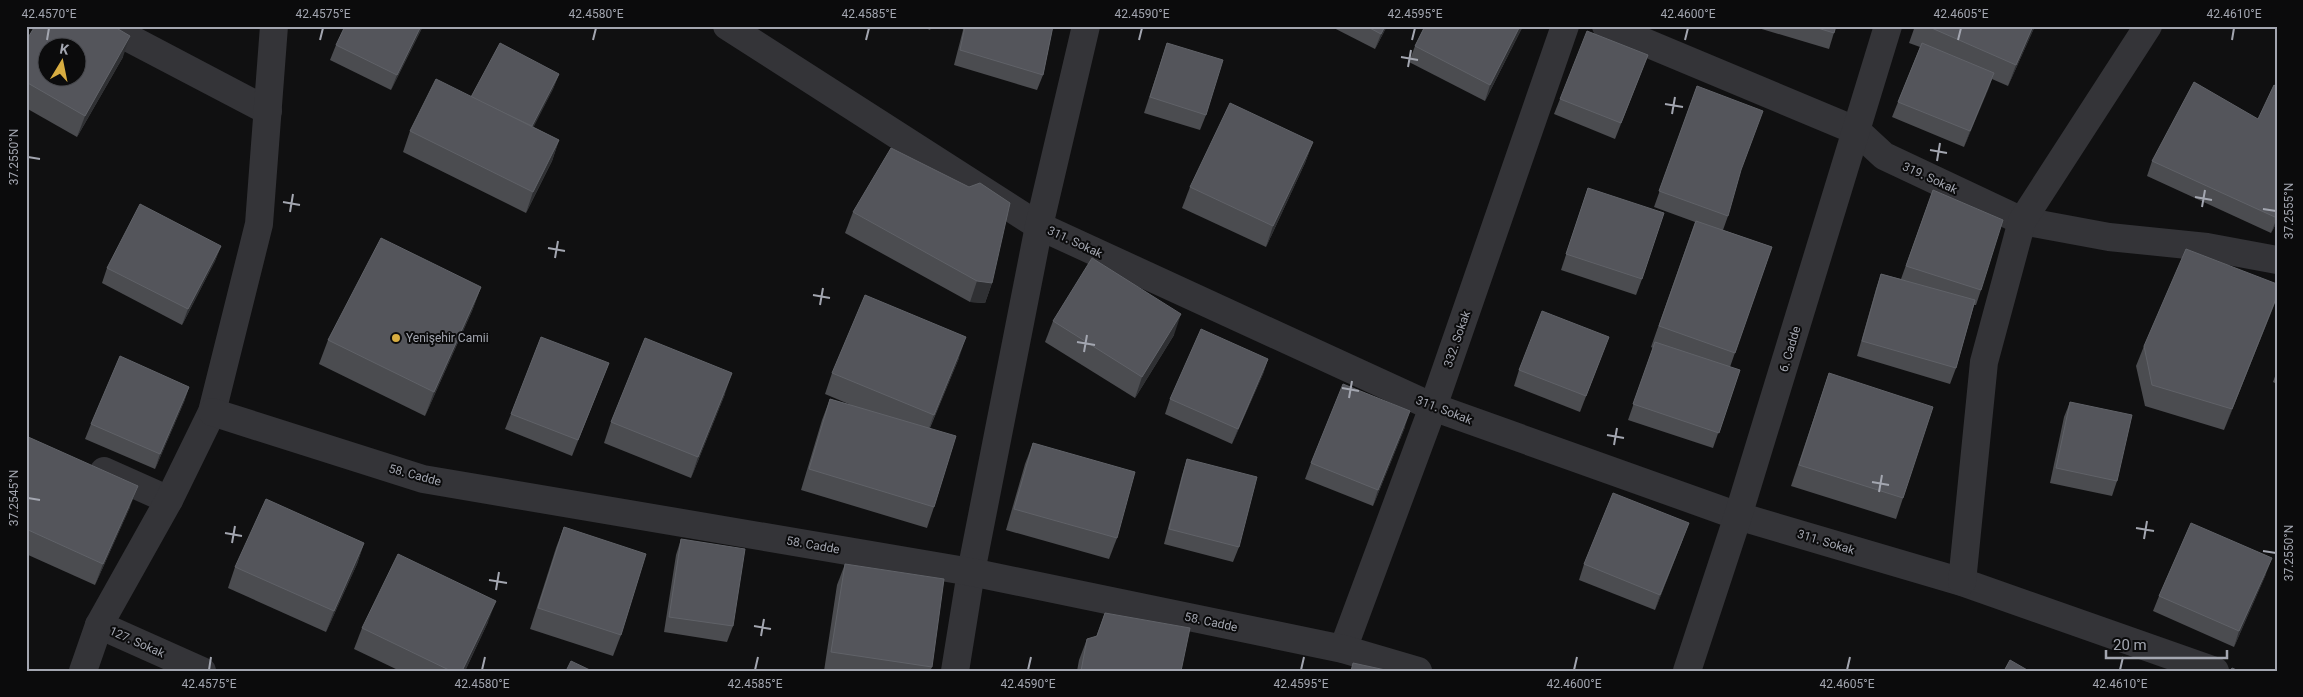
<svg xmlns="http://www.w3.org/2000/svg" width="2303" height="697" font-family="Roboto,sans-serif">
<rect width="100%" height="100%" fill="#101011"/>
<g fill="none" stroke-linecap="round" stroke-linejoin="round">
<!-- minor -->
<g stroke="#343438" stroke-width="28">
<path d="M 106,26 L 268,111"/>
<path d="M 727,26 L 1039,226 L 1433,407 L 1738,516 L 1962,582 L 2215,671"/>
<path d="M 1606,26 L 1857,131 L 1884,156 L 2022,221 L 2109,237 L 2207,247 L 2277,260"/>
<path d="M 104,471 L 169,500"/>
<path d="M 1962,582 L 1984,362 L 2022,221 L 2148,26"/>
<path d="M 99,625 L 202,671"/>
<path d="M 1343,649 L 1433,407 L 1565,26"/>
<path d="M 83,671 L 99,625 L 169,500 L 212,412 L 259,224 L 274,26"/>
<path d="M 955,671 L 971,572 L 1039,226 L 1086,26"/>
</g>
<!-- tertiary -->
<g stroke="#343438" stroke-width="28">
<path d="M 212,412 L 423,479 L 971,572 L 1343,649 L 1418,671"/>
<path d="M 1687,671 L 1738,516 L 1888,26"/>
</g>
</g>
<!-- wall -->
<g fill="#4b4c50">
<path d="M 423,26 L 391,90 L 330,60 L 336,45 Z"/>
<path d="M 921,26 L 932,26 L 930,30 Z"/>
<path d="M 962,26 L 1053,26 L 1043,75 L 1037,90 L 954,65 L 963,30 Z"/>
<path d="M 1330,26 L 1387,26 L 1375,49 Z"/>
<path d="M 1425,26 L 1523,26 L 1485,101 L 1409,62 L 1415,46 Z"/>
<path d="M 1756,26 L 1836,26 L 1829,49 L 1755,27 Z"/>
<path d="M 1915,26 L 2035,26 L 2008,86 L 1992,79 L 1964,147 L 1892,117 L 1920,47 L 1909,43 Z"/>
<path d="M 26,41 L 123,57 L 77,137 L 26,108 Z"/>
<path d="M 1167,43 L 1206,115 L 1200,130 L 1144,113 Z"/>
<path d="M 1648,55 L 1615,139 L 1554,114 L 1560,99 Z"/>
<path d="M 559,74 L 553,89 L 533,127 L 559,140 L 552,161 L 526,213 L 403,152 L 410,131 L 471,97 Z"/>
<path d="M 1697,86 L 1728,216 L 1723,230 L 1772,247 L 1730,367 L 1740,370 L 1713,448 L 1628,420 L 1653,348 L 1651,347 L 1695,222 L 1654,207 Z"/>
<path d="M 2277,87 L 2277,222 L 2271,233 L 2147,176 L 2152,161 L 2258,119 Z"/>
<path d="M 1313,142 L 1305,163 L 1266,247 L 1182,208 L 1190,187 Z"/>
<path d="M 1588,188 L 1642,279 L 1636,295 L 1561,270 Z"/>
<path d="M 1933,190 L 1981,290 L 1976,305 L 1974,305 L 1956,368 L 1950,384 L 1857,356 L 1876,289 L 1881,274 L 1901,279 Z"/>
<path d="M 853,212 L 992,283 L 985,303 L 970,302 L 845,233 Z"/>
<path d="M 221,246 L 215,261 L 182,325 L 102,283 L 107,268 Z"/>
<path d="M 2277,284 L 2277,298 L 2224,430 L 2145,406 L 2136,366 L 2144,346 Z"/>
<path d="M 481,287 L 472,311 L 425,416 L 319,364 L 328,340 Z"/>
<path d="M 1053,321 L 1174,335 L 1135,398 L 1045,342 Z"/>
<path d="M 1603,352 L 1580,412 L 1514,386 L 1519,370 Z"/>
<path d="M 959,358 L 930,428 L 934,507 L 927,528 L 801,490 L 822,420 L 830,399 L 851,405 L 825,394 L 832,373 Z"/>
<path d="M 1268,359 L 1263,374 L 1232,444 L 1165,414 L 1170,399 Z"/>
<path d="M 609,363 L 572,456 L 505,429 L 511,414 Z"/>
<path d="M 2277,371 L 2277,384 L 2273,382 Z"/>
<path d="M 1829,373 L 1903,498 L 1896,519 L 1791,486 Z"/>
<path d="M 189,387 L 184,402 L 155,469 L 85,439 L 91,424 Z"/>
<path d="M 725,394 L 691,478 L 604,443 L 611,422 Z"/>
<path d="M 2070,402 L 2117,481 L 2112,496 L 2050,483 L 2064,417 Z"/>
<path d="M 1405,427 L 1373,506 L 1305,479 L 1311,463 Z"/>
<path d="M 26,436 L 130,507 L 95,585 L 26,554 Z"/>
<path d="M 1033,443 L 1117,538 L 1109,559 L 1006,530 L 1025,464 Z"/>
<path d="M 1187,459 L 1239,547 L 1233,562 L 1164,544 L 1182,475 Z"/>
<path d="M 564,527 L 621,635 L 613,656 L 530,629 L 556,548 Z"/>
<path d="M 681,539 L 733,626 L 727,642 L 664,632 L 676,555 Z"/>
<path d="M 1683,539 L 1655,610 L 1579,580 L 1584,564 Z"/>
<path d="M 364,543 L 357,564 L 326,632 L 228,588 L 235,567 Z"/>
<path d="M 845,564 L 932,667 L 930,671 L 824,671 L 837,585 Z"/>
<path d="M 2266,574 L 2234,647 L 2153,611 L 2159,596 Z"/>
<path d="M 1105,613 L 1181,671 L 1077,671 L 1079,660 L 1087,639 L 1096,637 Z"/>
<path d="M 488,622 L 465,671 L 400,671 L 354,649 L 362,628 Z"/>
</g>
<!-- shaded-wall -->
<g fill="#2f3033">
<path d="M 421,26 L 423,26 L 391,90 L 397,75 Z"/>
<path d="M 1385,26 L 1387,26 L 1375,49 L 1381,34 Z"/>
<path d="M 1520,26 L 1523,26 L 1485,101 L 1490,85 Z"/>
<path d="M 2033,26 L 2035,26 L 2008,86 L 2016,65 Z"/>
<path d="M 130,36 L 123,57 L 77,137 L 85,116 Z"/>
<path d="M 1994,73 L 1989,88 L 1964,147 L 1970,131 Z"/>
<path d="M 559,74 L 553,89 L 525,144 L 530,128 Z"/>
<path d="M 559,140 L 552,161 L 526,213 L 533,192 Z"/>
<path d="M 1313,142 L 1305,163 L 1266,247 L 1273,226 Z"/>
<path d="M 2277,218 L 2277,222 L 2271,233 Z"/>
<path d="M 221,246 L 215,261 L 182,325 L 188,309 Z"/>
<path d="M 977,281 L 992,283 L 985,303 L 970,302 Z"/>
<path d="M 481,287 L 472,311 L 425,416 L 434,392 Z"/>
<path d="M 2277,296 L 2273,307 L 2224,430 L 2232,409 Z"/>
<path d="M 1181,314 L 1174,335 L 1135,398 L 1142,377 Z"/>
<path d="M 966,337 L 959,358 L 926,436 L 934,415 Z"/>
<path d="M 1268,359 L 1263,374 L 1232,444 L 1238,429 Z"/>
<path d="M 732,373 L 725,394 L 691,478 L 698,457 Z"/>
<path d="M 189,387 L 184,402 L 155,469 L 160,454 Z"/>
<path d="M 1410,411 L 1405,427 L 1373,506 L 1378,490 Z"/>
<path d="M 138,486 L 130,507 L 95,585 L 103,564 Z"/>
<path d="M 1689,523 L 1683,539 L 1655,610 L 1660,595 Z"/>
<path d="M 364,543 L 357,564 L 326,632 L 334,611 Z"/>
<path d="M 2272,558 L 2266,574 L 2234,647 L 2239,631 Z"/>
<path d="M 496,601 L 488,622 L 465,671 L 462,671 Z"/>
</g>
<!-- building -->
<g fill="#54555b" stroke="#606268" fill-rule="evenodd">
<path d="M 35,26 L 113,26 L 130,36 L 85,116 L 26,82 L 26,41 ZM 48,48 L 78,48 L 78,78 L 48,78 Z"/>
<path d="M 345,26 L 421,26 L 397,75 L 336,45 Z"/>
<path d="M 965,26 L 1053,26 L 1043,75 L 960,50 Z"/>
<path d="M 1366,26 L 1385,26 L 1381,34 Z"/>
<path d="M 1425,26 L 1520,26 L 1490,85 L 1415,46 Z"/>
<path d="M 1811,26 L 1836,26 L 1834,33 Z"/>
<path d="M 1927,26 L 2033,26 L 2016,65 Z"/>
<path d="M 1587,31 L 1648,55 L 1621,123 L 1560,99 Z"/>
<path d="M 500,43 L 559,74 L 532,126 L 471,97 Z"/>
<path d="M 1167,43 L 1223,60 L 1206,115 L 1150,97 Z"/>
<path d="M 1922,43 L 1994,73 L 1970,131 L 1898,102 Z"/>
<path d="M 436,79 L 559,140 L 533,192 L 410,131 Z"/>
<path d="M 2194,82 L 2258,119 L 2274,85 L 2277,87 L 2277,218 L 2152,161 Z"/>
<path d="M 1697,86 L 1763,111 L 1741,170 L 1728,216 L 1659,191 Z"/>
<path d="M 1230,103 L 1313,142 L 1273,226 L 1190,187 Z"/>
<path d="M 891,148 L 969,187 L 980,183 L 1010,203 L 992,283 L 977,281 L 853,212 Z"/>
<path d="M 1588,188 L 1664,213 L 1642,279 L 1566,254 Z"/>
<path d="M 1933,190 L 2003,220 L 1981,290 L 1906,266 Z"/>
<path d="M 140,204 L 221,246 L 188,309 L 107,268 Z"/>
<path d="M 1696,221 L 1772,247 L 1735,353 L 1659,326 Z"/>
<path d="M 381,238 L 481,287 L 434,392 L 328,340 Z"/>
<path d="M 2186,249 L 2277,284 L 2277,296 L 2232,409 L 2152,385 L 2144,346 Z"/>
<path d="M 1092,258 L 1181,314 L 1142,377 L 1053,321 Z"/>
<path d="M 1881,274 L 1975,300 L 1956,368 L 1862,341 Z"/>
<path d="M 865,295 L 966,337 L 934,415 L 832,373 Z"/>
<path d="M 1542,311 L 1609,337 L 1586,396 L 1519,370 Z"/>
<path d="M 1201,329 L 1268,359 L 1238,429 L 1170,399 Z"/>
<path d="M 541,337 L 609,363 L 578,440 L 511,414 Z"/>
<path d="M 645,338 L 732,373 L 698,457 L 611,422 Z"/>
<path d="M 1655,342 L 1740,370 L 1719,433 L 1633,404 Z"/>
<path d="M 120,356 L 189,387 L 160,454 L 91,424 Z"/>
<path d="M 1829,373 L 1933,407 L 1903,498 L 1799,465 Z"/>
<path d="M 1343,384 L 1410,411 L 1378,490 L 1311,463 Z"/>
<path d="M 830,399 L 956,436 L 934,507 L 809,469 Z"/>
<path d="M 2070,402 L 2132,415 L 2117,481 L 2056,468 Z"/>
<path d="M 26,436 L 138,486 L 103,564 L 26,529 Z"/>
<path d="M 1033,443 L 1135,472 L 1117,538 L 1014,509 Z"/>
<path d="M 1187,459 L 1257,477 L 1239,547 L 1169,529 Z"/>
<path d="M 1613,493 L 1689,523 L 1660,595 L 1584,564 Z"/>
<path d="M 266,499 L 364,543 L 334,611 L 235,567 Z"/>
<path d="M 2191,523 L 2272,558 L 2239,631 L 2159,596 Z"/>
<path d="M 564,527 L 646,554 L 621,635 L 538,608 Z"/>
<path d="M 681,539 L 745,549 L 733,626 L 669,617 Z"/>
<path d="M 398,554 L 496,601 L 462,671 L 451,671 L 362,628 Z"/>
<path d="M 845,564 L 944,579 L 932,667 L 831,652 Z"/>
<path d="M 1105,613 L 1190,628 L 1181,671 L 1081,671 L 1087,639 L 1097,636 Z"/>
<path d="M 2010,660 L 2029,671 L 2004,671 Z"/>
<path d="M 571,661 L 592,671 L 566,671 Z"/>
<path d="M 1353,663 L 1390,671 L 1351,671 Z"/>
<path d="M 2232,668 L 2239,671 L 2230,671 Z"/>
</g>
<!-- ticks -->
<path fill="none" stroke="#a3a6b0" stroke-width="2" d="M 47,40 L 49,28M 320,40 L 323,28M 593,40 L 596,28M 866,40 L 869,28M 1139,40 L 1142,28M 1412,40 L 1415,28M 1685,40 L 1688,28M 1958,40 L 1961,28M 2232,40 L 2234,28M 1401,57 L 1418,60M 1408,67 L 1411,50M 1665,104 L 1683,107M 1672,114 L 1675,97M 1930,150 L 1947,153M 28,157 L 40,159M 1937,161 L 1940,143M 2195,197 L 2212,200M 283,202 L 300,205M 2202,207 L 2205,190M 2263,209 L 2276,211M 290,212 L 293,194M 548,248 L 565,251M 555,258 L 558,241M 813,295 L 830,298M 820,305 L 823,288M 1077,342 L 1095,345M 1084,352 L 1087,335M 1342,388 L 1359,391M 1349,398 L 1352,381M 1607,435 L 1624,438M 1614,445 L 1617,428M 1872,482 L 1889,485M 1879,492 L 1882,475M 28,498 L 40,500M 2136,528 L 2154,531M 225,533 L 242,536M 2144,539 L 2147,521M 232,543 L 235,526M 2263,551 L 2276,553M 489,580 L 507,583M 496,590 L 499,572M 754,626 L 771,629M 761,636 L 764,619M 209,670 L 211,657M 482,670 L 485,657M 755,670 L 758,657M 1028,670 L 1031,657M 1301,670 L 1304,657M 1574,670 L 1577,657M 1847,670 L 1850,657M 2120,670 L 2123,657"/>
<!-- markers -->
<circle fill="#d8ad41" stroke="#0b0b0c" stroke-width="2" cx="396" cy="338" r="5"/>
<g text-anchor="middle" stroke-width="4" stroke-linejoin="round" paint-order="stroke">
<!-- street labels -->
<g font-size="12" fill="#a3a6b0" stroke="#0b0b0c">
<text transform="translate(1930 178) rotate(25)" y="4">319. Sokak</text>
<text transform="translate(1075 242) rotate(25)" y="4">311. Sokak</text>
<text transform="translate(1457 339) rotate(-71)" y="4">332. Sokak</text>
<text transform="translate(1790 349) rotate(-73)" y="4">6. Cadde</text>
<text transform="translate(1444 410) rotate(21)" y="4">311. Sokak</text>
<text transform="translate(415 475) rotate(15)" y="4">58. Cadde</text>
<text transform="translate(1826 542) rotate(17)" y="4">311. Sokak</text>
<text transform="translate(813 545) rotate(10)" y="4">58. Cadde</text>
<text transform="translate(1211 622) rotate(12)" y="4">58. Cadde</text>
<text transform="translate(137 642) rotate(24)" y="4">127. Sokak</text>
</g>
<!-- poi labels -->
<g font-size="12" fill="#a3a6b0" stroke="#0b0b0c" text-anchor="start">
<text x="406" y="342">Yenişehir Camii</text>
</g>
</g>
<!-- border -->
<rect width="2303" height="697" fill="none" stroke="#0b0b0c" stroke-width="55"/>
<!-- north arrow -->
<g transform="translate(62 62) rotate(10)"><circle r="24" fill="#0b0b0c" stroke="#48494e"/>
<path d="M0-4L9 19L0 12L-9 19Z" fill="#d8ad41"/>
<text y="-8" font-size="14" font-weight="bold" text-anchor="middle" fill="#a3a6b0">K</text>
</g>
<!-- scale -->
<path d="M2106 650v8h121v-8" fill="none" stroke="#a3a6b0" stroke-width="2.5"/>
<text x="2113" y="650" font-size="15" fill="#a3a6b0" stroke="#0b0b0c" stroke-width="4" paint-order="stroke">20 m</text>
<rect x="28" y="28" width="2248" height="642" fill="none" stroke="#a3a6b0" stroke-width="2"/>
<g font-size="12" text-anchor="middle" fill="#a3a6b0">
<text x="49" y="18">42.4570°E</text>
<text x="323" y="18">42.4575°E</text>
<text x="596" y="18">42.4580°E</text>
<text x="869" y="18">42.4585°E</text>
<text x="1142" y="18">42.4590°E</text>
<text x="1415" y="18">42.4595°E</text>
<text x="1688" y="18">42.4600°E</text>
<text x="1961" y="18">42.4605°E</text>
<text x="2234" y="18">42.4610°E</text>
<text transform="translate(14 157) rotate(-90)" y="4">37.2550°N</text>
<text transform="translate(2289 211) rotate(-90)" y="4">37.2555°N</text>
<text transform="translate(14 498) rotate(-90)" y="4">37.2545°N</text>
<text transform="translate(2289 553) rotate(-90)" y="4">37.2550°N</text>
<text x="209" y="688">42.4575°E</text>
<text x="482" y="688">42.4580°E</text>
<text x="755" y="688">42.4585°E</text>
<text x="1028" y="688">42.4590°E</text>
<text x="1301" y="688">42.4595°E</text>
<text x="1574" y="688">42.4600°E</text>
<text x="1847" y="688">42.4605°E</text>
<text x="2120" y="688">42.4610°E</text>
</g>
</svg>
